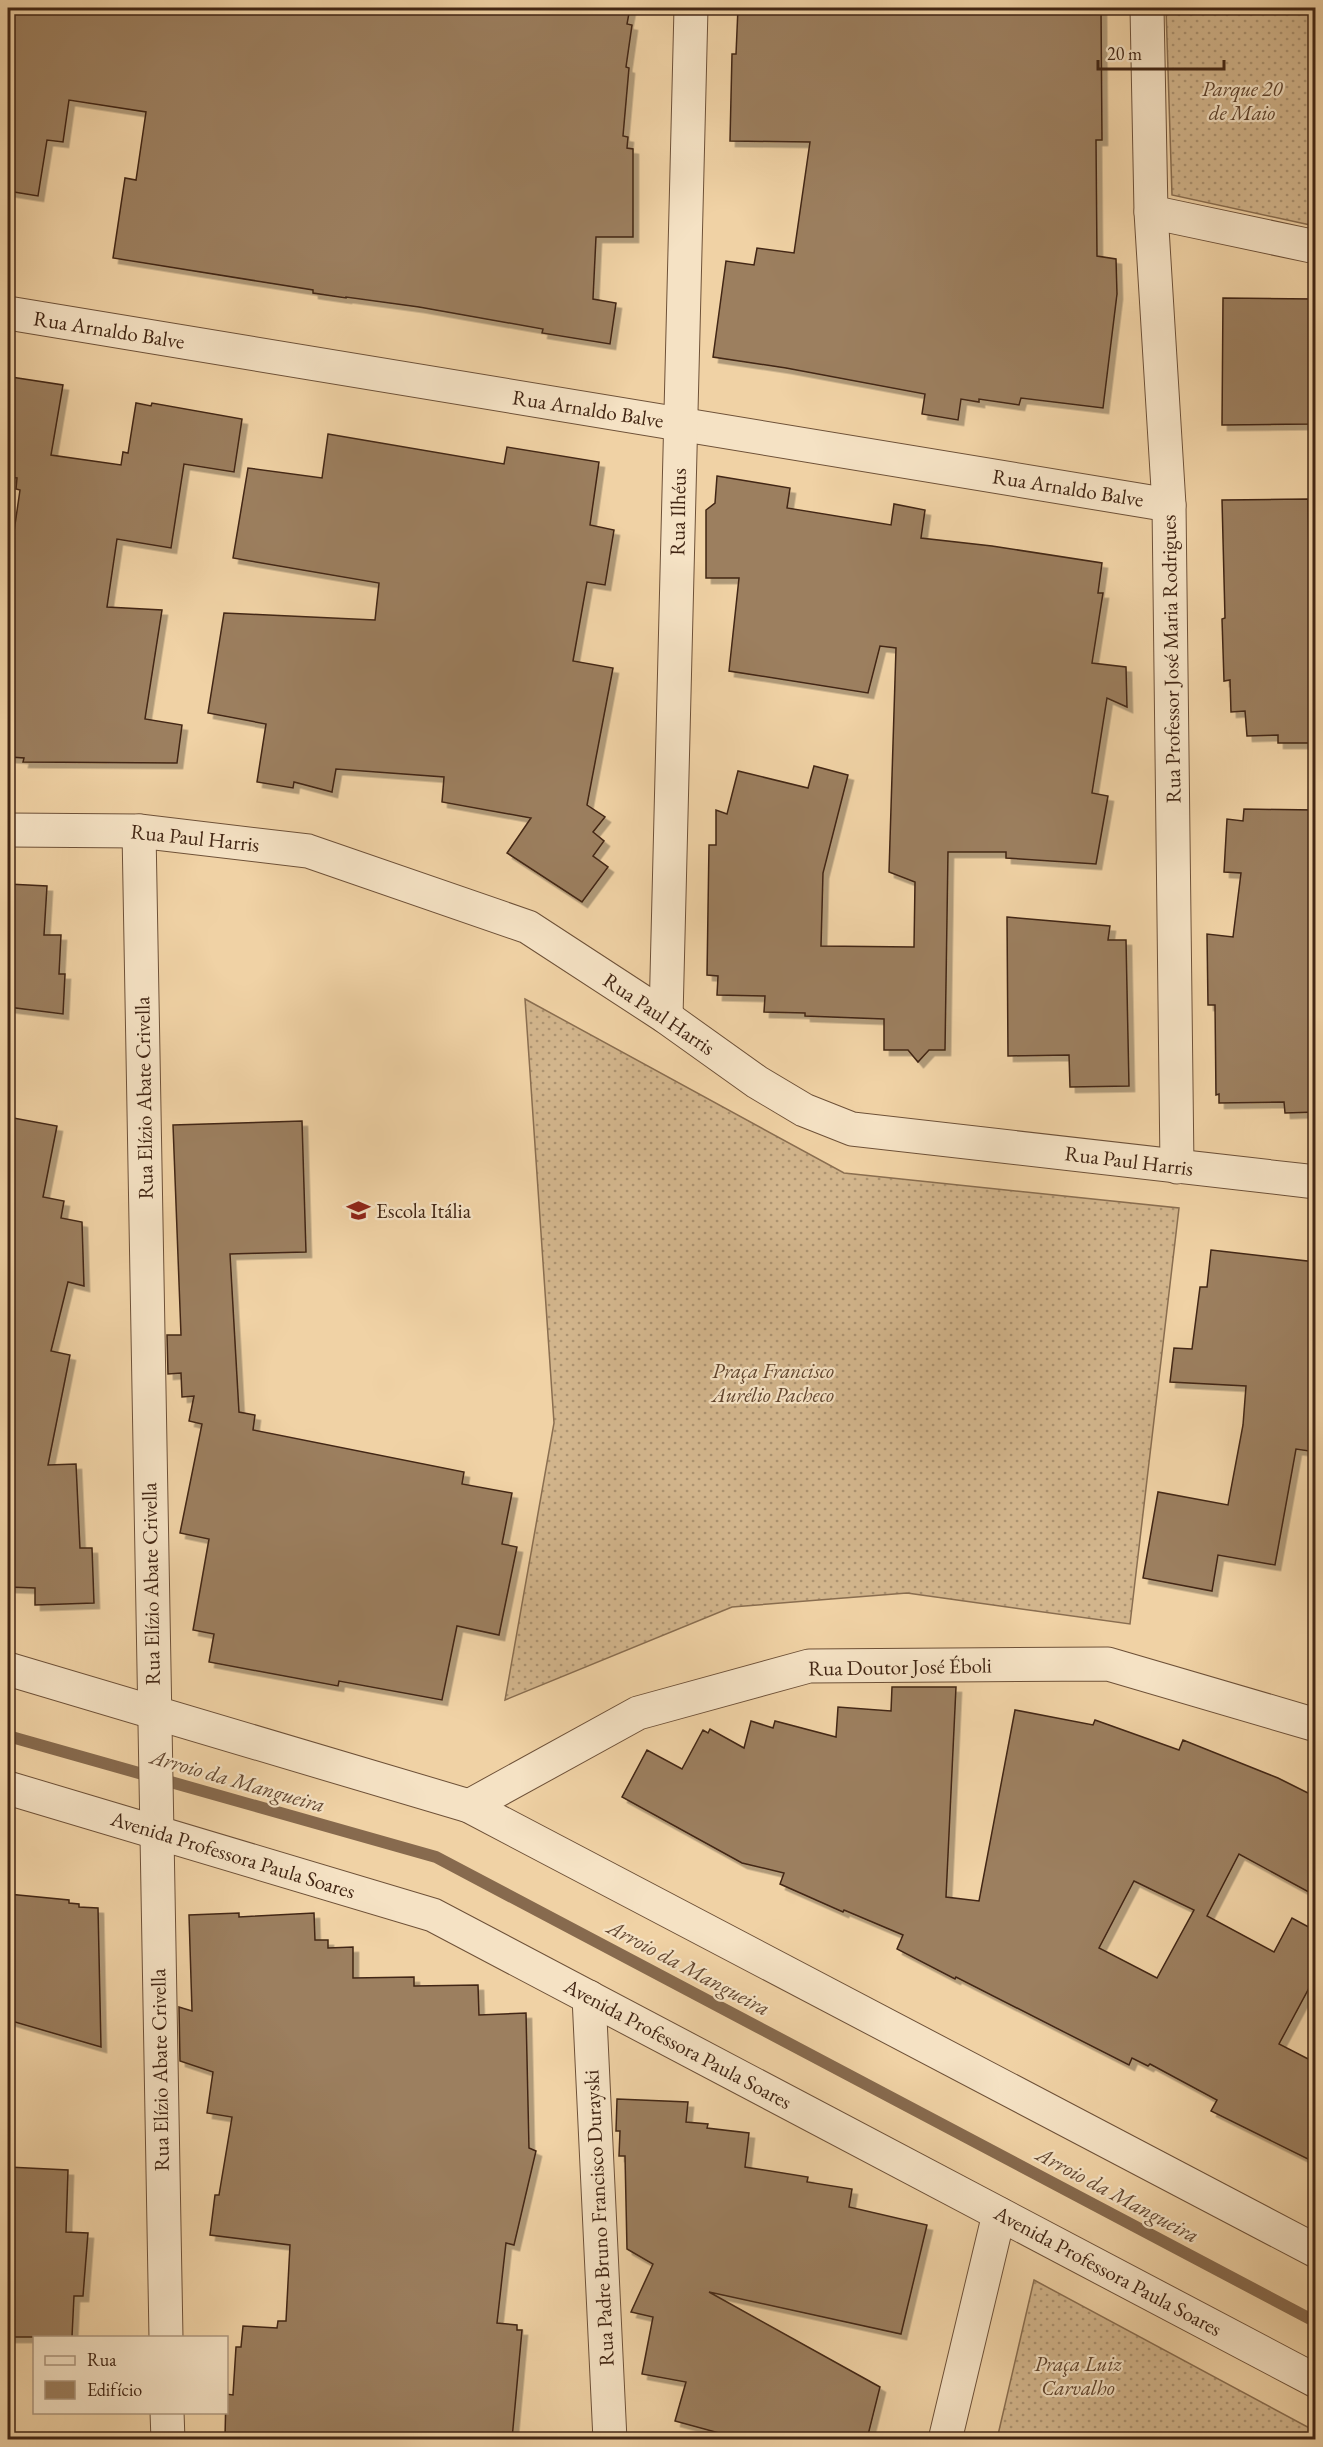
<svg xmlns="http://www.w3.org/2000/svg" width="1323" height="2447" font-family="'EB Garamond',serif">
<defs>
<pattern id="grass-dots" width="8" height="8" patternUnits="userSpaceOnUse" patternTransform="scale(1.5)"><rect width="8" height="8" fill="#d2b58c"/><path d="M2 2h.1M6 6h.1" fill="none" stroke="#ac9371" stroke-width="1.8" stroke-linecap="round"/></pattern>
<filter id="shadow"><feDropShadow dx="5.5" dy="5.5" stdDeviation="0" flood-color="#0004"/></filter>
</defs>
<rect width="100%" height="100%" fill="#f0d2a5"/>
<filter id="stains"><feTurbulence type="fractalNoise" baseFrequency=".00333" numOctaves="4"/><feColorMatrix values="0 0 0 0 .2 0 0 0 0 .09 0 0 0 0 .02 0 0 0 .5 -.17"/></filter>
<radialGradient id="worn" r=".72"><stop offset=".6" stop-color="#630" stop-opacity="0"/><stop offset="1" stop-color="#630" stop-opacity=".3"/></radialGradient>
<!-- grass -->
<g fill="url(#grass-dots)" stroke="#8a6e50" stroke-width="1.5">
<path d="M 1166,8 L 1315,8 L 1315,226 L 1172,195 Z"/>
<path d="M 525,999 L 844,1173 L 1179,1208 L 1130,1624 L 907,1593 L 732,1607 L 505,1700 L 554,1423 Z"/>
<path d="M 1034,2280 L 1315,2431 L 1315,2439 L 997,2439 Z"/>
</g>
<g fill="none" stroke-linecap="round" stroke-linejoin="round">
<!-- stream -->
<path stroke="#876a4e" stroke-width="12" d="M 8,1736 L 436,1857 L 1316,2322"/>
</g>
<!-- building -->
<g fill="#9c7f5f" stroke="#422614" stroke-width="1.5" fill-rule="evenodd" filter="url(#shadow)">
<path d="M 12,8 L 630,8 L 627,24 L 632,25 L 626,67 L 629,68 L 623,136 L 628,137 L 627,148 L 633,149 L 633,237 L 596,237 L 593,299 L 616,303 L 610,344 L 542,333 L 543,329 L 419,307 L 346,297 L 346,298 L 313,293 L 313,290 L 113,258 L 125,178 L 136,180 L 146,112 L 69,100 L 63,142 L 47,140 L 38,196 L 8,191 L 8,79 Z"/>
<path d="M 738,8 L 1101,8 L 1102,140 L 1096,140 L 1097,256 L 1116,259 L 1117,294 L 1103,408 L 1021,398 L 1019,405 L 979,399 L 979,402 L 961,399 L 958,420 L 922,414 L 925,394 L 786,368 L 713,357 L 726,261 L 754,265 L 757,248 L 794,253 L 810,142 L 730,141 L 732,54 L 736,54 Z"/>
<path d="M 1223,298 L 1316,299 L 1316,395 L 1309,395 L 1310,424 L 1222,425 Z"/>
<path d="M 11,377 L 63,385 L 51,455 L 121,465 L 123,452 L 128,453 L 136,403 L 151,406 L 152,403 L 242,419 L 234,472 L 184,464 L 171,548 L 117,539 L 107,607 L 162,610 L 145,719 L 182,725 L 177,763 L 23,762 L 24,758 L 10,757 L 10,733 L 8,733 L 8,573 L 20,490 L 16,489 L 17,478 L 8,477 L 8,398 Z"/>
<path d="M 328,434 L 504,464 L 507,447 L 599,462 L 590,525 L 614,530 L 605,585 L 587,582 L 573,661 L 613,668 L 587,805 L 605,817 L 593,832 L 604,841 L 593,856 L 608,867 L 582,902 L 507,853 L 531,818 L 442,802 L 444,777 L 336,769 L 332,792 L 294,782 L 293,788 L 257,782 L 266,724 L 208,713 L 224,613 L 375,620 L 379,583 L 233,558 L 248,468 L 322,478 Z"/>
<path d="M 717,476 L 790,488 L 787,508 L 891,525 L 894,504 L 925,510 L 921,538 L 992,546 L 1102,563 L 1098,593 L 1103,593 L 1092,663 L 1126,667 L 1127,707 L 1107,698 L 1092,793 L 1108,796 L 1096,864 L 1006,858 L 1006,852 L 948,852 L 945,1050 L 929,1050 L 918,1062 L 908,1050 L 884,1050 L 884,1019 L 805,1016 L 805,1013 L 764,1012 L 765,996 L 717,995 L 718,976 L 707,975 L 709,845 L 716,845 L 716,810 L 727,814 L 738,771 L 808,788 L 814,766 L 848,775 L 823,873 L 821,946 L 914,947 L 915,882 L 889,872 L 896,648 L 880,646 L 868,693 L 729,671 L 739,578 L 706,578 L 706,510 L 715,503 Z"/>
<path d="M 1308,499 L 1309,552 L 1313,552 L 1313,567 L 1316,567 L 1316,734 L 1309,734 L 1310,743 L 1278,743 L 1278,735 L 1247,736 L 1245,711 L 1231,712 L 1230,680 L 1224,681 L 1222,619 L 1225,618 L 1222,500 Z"/>
<path d="M 1244,809 L 1316,810 L 1316,1112 L 1285,1113 L 1284,1102 L 1219,1103 L 1219,1094 L 1216,1095 L 1215,1005 L 1208,1005 L 1207,934 L 1233,937 L 1241,873 L 1224,872 L 1227,819 L 1243,821 Z"/>
<path d="M 8,884 L 47,886 L 44,935 L 61,935 L 59,974 L 65,974 L 63,1014 L 8,1007 Z"/>
<path d="M 1007,917 L 1110,926 L 1108,940 L 1126,940 L 1129,1086 L 1070,1087 L 1069,1055 L 1008,1056 Z"/>
<path d="M 8,1117 L 57,1126 L 43,1197 L 64,1201 L 61,1218 L 82,1222 L 84,1286 L 68,1282 L 51,1351 L 70,1355 L 48,1465 L 76,1464 L 80,1548 L 92,1548 L 94,1603 L 35,1605 L 35,1588 L 8,1587 Z"/>
<path d="M 302,1121 L 306,1252 L 230,1254 L 239,1412 L 255,1415 L 253,1430 L 464,1472 L 462,1484 L 512,1493 L 502,1544 L 517,1547 L 499,1635 L 457,1626 L 442,1700 L 339,1681 L 338,1686 L 209,1662 L 214,1634 L 193,1630 L 209,1539 L 180,1533 L 202,1424 L 189,1421 L 194,1396 L 182,1397 L 181,1373 L 168,1374 L 167,1335 L 181,1335 L 173,1125 Z"/>
<path d="M 1211,1250 L 1316,1262 L 1316,1388 L 1309,1451 L 1296,1449 L 1275,1565 L 1218,1555 L 1212,1591 L 1143,1578 L 1158,1492 L 1228,1505 L 1243,1425 L 1246,1386 L 1170,1382 L 1174,1348 L 1192,1349 L 1200,1287 L 1207,1287 Z"/>
<path d="M 892,1687 L 956,1687 L 946,1897 L 979,1901 L 1015,1710 L 1093,1725 L 1095,1720 L 1179,1750 L 1183,1740 L 1278,1778 L 1316,1797 L 1316,1896 L 1239,1854 L 1207,1916 L 1274,1952 L 1292,1918 L 1316,1931 L 1316,1975 L 1279,2044 L 1316,2063 L 1316,2163 L 1211,2111 L 1217,2100 L 1150,2064 L 1148,2066 L 1132,2058 L 1129,2065 L 956,1977 L 955,1979 L 897,1949 L 903,1935 L 844,1910 L 843,1912 L 780,1884 L 784,1873 L 742,1863 L 622,1797 L 647,1750 L 682,1769 L 703,1730 L 708,1733 L 710,1729 L 744,1748 L 751,1721 L 773,1728 L 775,1721 L 836,1737 L 838,1707 L 891,1711 ZM 1134,1881 L 1194,1910 L 1157,1978 L 1099,1948 Z"/>
<path d="M 8,1894 L 69,1900 L 69,1903 L 79,1904 L 79,1907 L 98,1908 L 101,2047 L 8,2020 Z"/>
<path d="M 239,1913 L 239,1917 L 314,1913 L 315,1940 L 328,1940 L 328,1948 L 353,1947 L 353,1978 L 414,1977 L 414,1986 L 478,1985 L 479,2015 L 526,2013 L 529,2148 L 536,2151 L 514,2245 L 506,2243 L 497,2323 L 517,2325 L 517,2330 L 522,2330 L 512,2439 L 254,2439 L 225,2437 L 226,2394 L 233,2395 L 236,2347 L 241,2347 L 243,2326 L 277,2328 L 278,2321 L 286,2321 L 290,2245 L 210,2235 L 215,2195 L 219,2195 L 232,2117 L 207,2113 L 213,2072 L 180,2061 L 179,2007 L 192,2011 L 189,1915 Z"/>
<path d="M 617,2099 L 688,2102 L 686,2122 L 708,2124 L 707,2128 L 749,2133 L 745,2167 L 808,2177 L 807,2182 L 852,2189 L 849,2207 L 927,2225 L 901,2334 L 709,2292 L 880,2387 L 867,2439 L 741,2439 L 675,2421 L 686,2382 L 642,2374 L 653,2317 L 631,2312 L 653,2264 L 627,2249 L 625,2156 L 619,2156 L 620,2131 L 616,2131 Z"/>
<path d="M 8,2167 L 68,2170 L 66,2232 L 88,2233 L 83,2296 L 74,2296 L 72,2337 L 8,2337 L 9,2292 L 8,2292 Z"/>
</g>
<g fill="none" stroke-linecap="round" stroke-linejoin="round">
<defs>
<g id="minor">
<path d="M 1147,8 L 1151,212 L 1169,505 L 1177,1167"/>
<path d="M 1151,212 L 1316,247"/>
<path d="M 8,313 L 1169,505"/>
<path d="M 139,831 L 166,2338"/>
<path d="M 666,1017 L 691,8"/>
<path d="M 469,1806 L 638,1713 L 809,1666 L 1108,1664 L 1316,1725"/>
<path d="M 589,1997 L 610,2440"/>
<path d="M 167,2412 L 168,2440"/>
<path d="M 945,2440 L 999,2214"/>
</g>
<g id="tertiary">
<path d="M 8,830 L 139,831 L 308,851 L 528,927 L 666,1017 L 757,1082 L 804,1110 L 852,1129 L 1316,1182"/>
<path d="M 8,1669 L 469,1806 L 1316,2251"/>
<path d="M 8,1788 L 433,1915 L 1316,2381"/>
</g>
</defs>
<!-- minor casing -->
<use href="#minor" stroke="#6e5138" stroke-width="35"/>
<!-- tertiary casing -->
<use href="#tertiary" stroke="#6e5138" stroke-width="35"/>
<!-- minor -->
<use href="#minor" stroke="#f5e2c4" stroke-width="33"/>
<!-- tertiary -->
<use href="#tertiary" stroke="#f5e2c4" stroke-width="33"/>
</g>
<!-- icons -->
<defs>
<symbol id="school-bare" viewBox="-9 -9 18 18"><path d="M0-5L7-2L0 1L-7-2ZM-4 1L0 2.5L4 1V4Q0 6-4 4Z" fill="#8f2418" stroke="#f5e2c4" stroke-width="2.5" paint-order="stroke"/></symbol>
</defs>
<g fill-rule="evenodd">
<use href="#school-bare" x="342" y="1194" width="33" height="33"/>
</g>
<g text-anchor="middle" stroke-width="4.5" stroke-linejoin="round" paint-order="stroke">
<!-- park labels -->
<g font-size="21" font-style="italic" fill="#5f432c" stroke="#f5e2c4">
<text x="1242" y="96">Parque 20<tspan x="1242" dy="24">de Maio</tspan></text>
<text x="773" y="1378">Praça Francisco<tspan x="773" dy="24">Aurélio Pacheco</tspan></text>
<text x="1078" y="2371">Praça Luiz<tspan x="1078" dy="24">Carvalho</tspan></text>
</g>
<!-- street labels -->
<g font-size="21" fill="#422614" stroke="#f5e2c4">
<text transform="translate(109 330) rotate(9)" y="7">Rua Arnaldo Balve</text>
<text transform="translate(588 409) rotate(9)" y="7">Rua Arnaldo Balve</text>
<text transform="translate(1068 488) rotate(9)" y="7">Rua Arnaldo Balve</text>
<text transform="translate(678 512) rotate(-89)" y="7">Rua Ilhéus</text>
<text transform="translate(1171 659) rotate(-91)" y="7">Rua Professor José Maria Rodrigues</text>
<text transform="translate(195 838) rotate(6)" y="7">Rua Paul Harris</text>
<text transform="translate(659 1014) rotate(34)" y="7">Rua Paul Harris</text>
<text transform="translate(144 1098) rotate(-91)" y="7">Rua Elízio Abate Crivella</text>
<text transform="translate(1129 1161) rotate(7)" y="7">Rua Paul Harris</text>
<text transform="translate(151 1584) rotate(-91)" y="7">Rua Elízio Abate Crivella</text>
<text transform="translate(900 1667) rotate(-1)" y="7">Rua Doutor José Éboli</text>
<text transform="translate(233 1855) rotate(17)" y="7">Avenida Professora Paula Soares</text>
<text transform="translate(678 2044) rotate(28)" y="7">Avenida Professora Paula Soares</text>
<text transform="translate(160 2070) rotate(-91)" y="7">Rua Elízio Abate Crivella</text>
<text transform="translate(599 2218) rotate(-93)" y="7">Rua Padre Bruno Francisco Durayski</text>
<text transform="translate(1108 2271) rotate(28)" y="7">Avenida Professora Paula Soares</text>
</g>
<!-- poi labels -->
<g font-size="21" fill="#422614" stroke="#f5e2c4" text-anchor="start">
<text x="376" y="1218">Escola Itália</text>
</g>
<!-- water labels -->
<g font-size="22" font-style="italic" fill="#644831" stroke="#f5e2c4">
<text transform="translate(238 1780) rotate(16)" y="8">Arroio da Mangueira</text>
<text transform="translate(689 1967) rotate(28)" y="8">Arroio da Mangueira</text>
<text transform="translate(1118 2194) rotate(28)" y="8">Arroio da Mangueira</text>
</g>
</g>
<!-- margin -->
<rect width="1323" height="2447" fill="none" stroke="#f0d2a5" stroke-width="30"/>
<rect x="9" y="9" width="1305" height="2429" fill="none" stroke="#422614" stroke-width="3"/>
<rect x="15" y="15" width="1293" height="2417" fill="none" stroke="#422614" stroke-width="1.5"/>
<!-- legend -->
<rect x="33" y="2336" width="195" height="78" fill="#f5e2c4" stroke="#ad977e" stroke-width="1.5"/>
<rect x="45" y="2356" width="30" height="9" fill="#f5e2c4" stroke="#ad977e" stroke-width="1.5"/>
<text x="87" y="2366" font-size="18" fill="#422614">Rua</text>
<rect x="45" y="2381" width="30" height="18" fill="#9c7f5f" stroke="#ad977e" stroke-width="1.5"/>
<text x="87" y="2396" font-size="18" fill="#422614">Edifício</text>
<!-- scale -->
<path d="M1098 60v9h126v-9" fill="none" stroke="#422614" stroke-width="3"/>
<text x="1107" y="60" font-size="18" fill="#422614" stroke="#f5e2c4" stroke-width="4.5" paint-order="stroke">20 m</text>
<rect width="100%" height="100%" filter="url(#stains)"/>
<rect width="100%" height="100%" fill="url(#worn)"/>
</svg>
